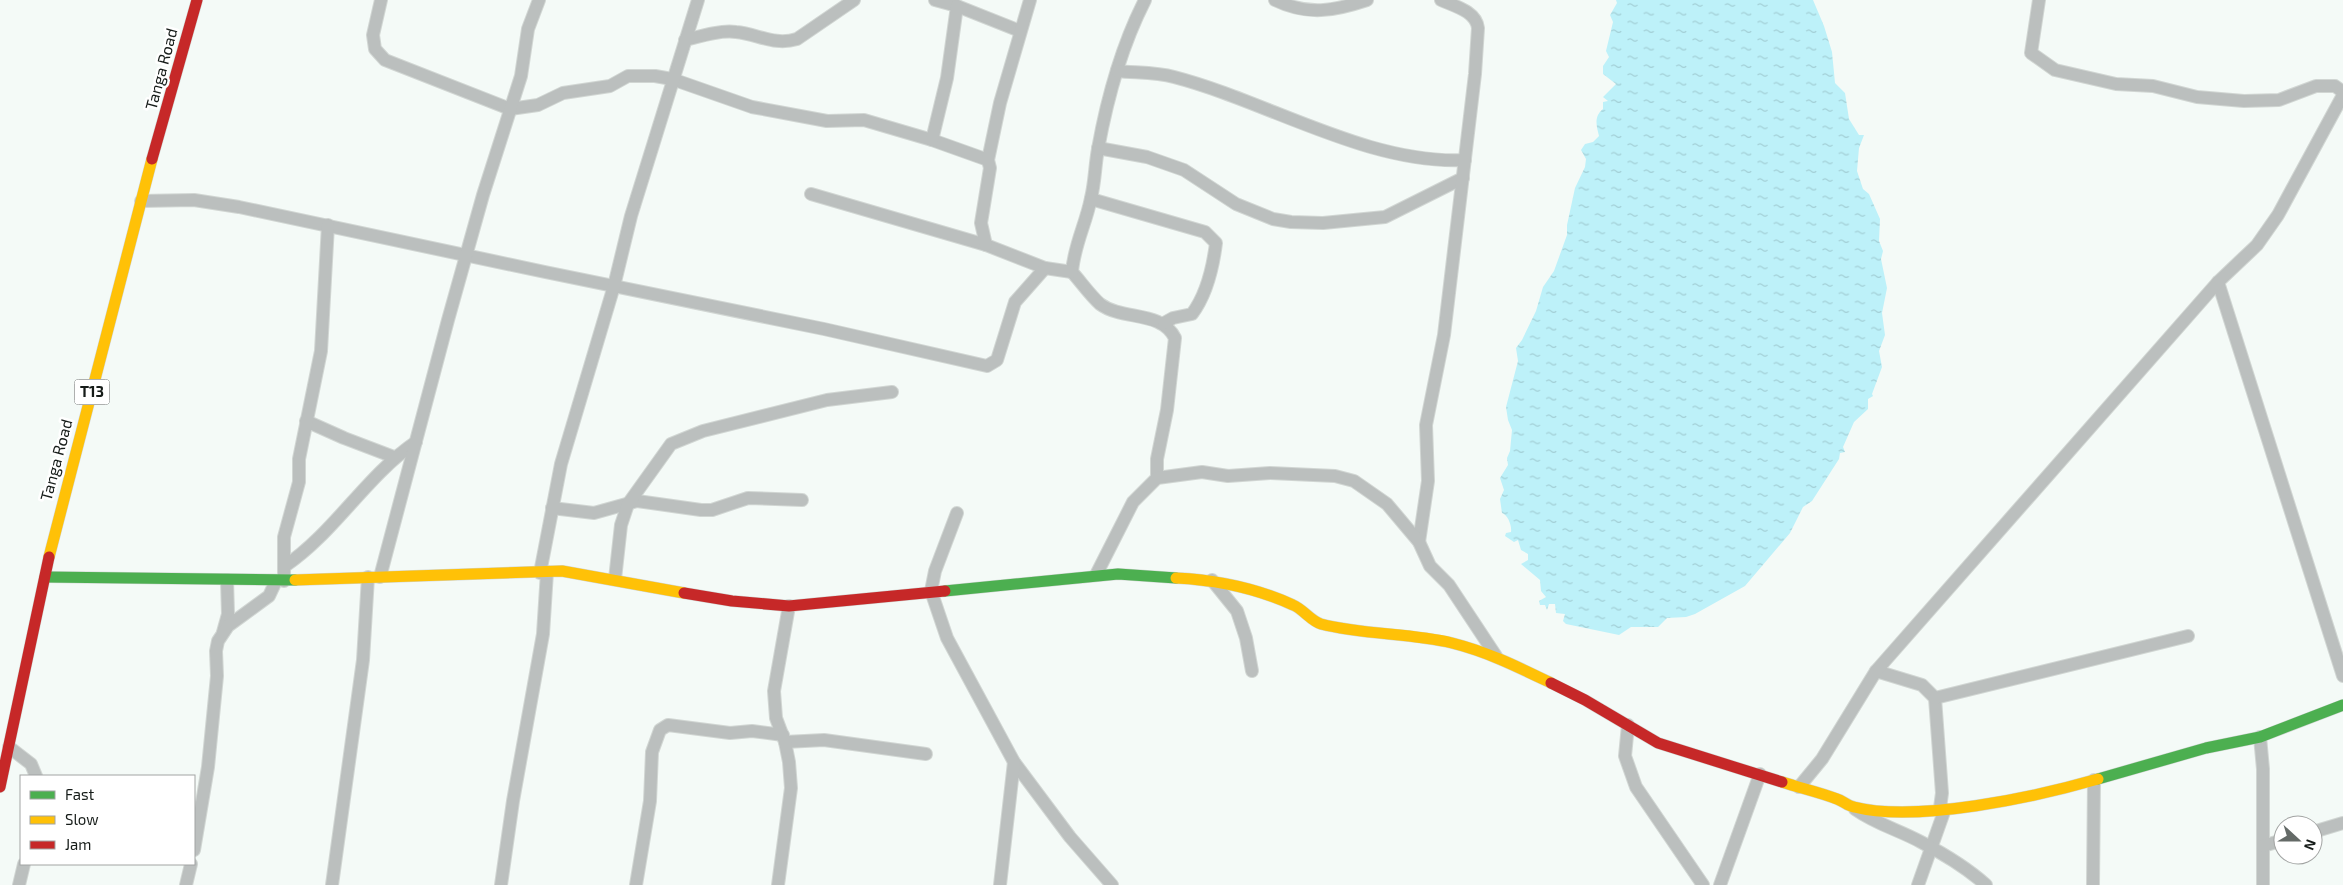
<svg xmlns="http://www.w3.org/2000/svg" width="2343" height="885" font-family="'Exo 2',sans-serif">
<defs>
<pattern id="water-ripples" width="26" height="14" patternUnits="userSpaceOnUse" patternTransform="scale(1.25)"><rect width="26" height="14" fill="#bdf1f9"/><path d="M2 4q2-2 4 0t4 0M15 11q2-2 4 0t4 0" fill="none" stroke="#a2ced5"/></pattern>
</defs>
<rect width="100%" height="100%" fill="#f4faf7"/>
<!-- water -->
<path fill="url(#water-ripples)" d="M 1616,0 L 1813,0 L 1824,26 L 1832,52 L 1835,83 L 1845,93 L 1849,119 L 1859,135 L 1864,135 L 1859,148 L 1857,171 L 1863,189 L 1869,194 L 1880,219 L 1879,241 L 1883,251 L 1881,259 L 1887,288 L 1882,313 L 1885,335 L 1879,351 L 1882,367 L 1872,394 L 1873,396 L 1868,399 L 1868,409 L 1854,422 L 1843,447 L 1845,452 L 1840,453 L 1839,459 L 1812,501 L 1803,507 L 1790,533 L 1745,586 L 1695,614 L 1686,617 L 1667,618 L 1658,627 L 1631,627 L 1619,635 L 1566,624 L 1563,621 L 1565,614 L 1556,613 L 1555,604 L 1549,604 L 1547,610 L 1545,605 L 1540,605 L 1539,601 L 1546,597 L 1541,591 L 1540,580 L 1521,564 L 1528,560 L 1528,554 L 1521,550 L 1518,540 L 1514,542 L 1505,536 L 1506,533 L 1511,532 C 1512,526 1508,515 1502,513 L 1500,499 L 1504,490 L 1500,478 L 1508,465 L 1507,458 L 1510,451 L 1512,430 L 1508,420 L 1506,407 L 1518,361 L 1516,348 L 1522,340 L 1536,311 L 1543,287 L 1554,271 L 1567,235 L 1567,225 L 1575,188 L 1585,167 L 1586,159 L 1581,150 L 1585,144 L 1593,142 L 1599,136 C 1597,127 1593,117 1603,109 L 1603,102 L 1608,101 L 1603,97 L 1616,84 L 1603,74 L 1603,66 L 1609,57 L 1606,51 L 1613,22 L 1610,15 L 1617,3 Z"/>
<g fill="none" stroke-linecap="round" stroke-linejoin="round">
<defs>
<g id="street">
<path d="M 381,0 L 373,35 L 375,49 L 385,60 L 510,109 L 538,105 L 563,93 L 610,86 L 628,76 L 655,76 L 672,79 L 752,107 L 827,121 L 864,120 L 932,140 L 988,160"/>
<path d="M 935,0 L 957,6 L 1020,31"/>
<path d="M 1145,0 C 1122,45 1107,99 1098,149 C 1095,165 1095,182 1091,198 C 1086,224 1074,245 1072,272 C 1081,282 1090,295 1100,304 C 1123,321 1161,310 1175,338 L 1167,410 L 1157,459 L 1157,478"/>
<path d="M 1275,0 C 1308,16 1334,11 1367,0"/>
<path d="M 2039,0 L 2031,53 L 2055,70 L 2116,84 L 2153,86 L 2197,97 L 2244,101 L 2279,100 L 2316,86 L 2335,86 L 2343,92"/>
<path d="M 685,40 C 701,36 720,30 736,32 C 758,34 774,46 797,39 L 854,0"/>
<path d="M 1117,71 C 1136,73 1156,72 1174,77 C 1267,101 1368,165 1465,160"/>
<path d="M 932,140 L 947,78 L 957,6"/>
<path d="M 1098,148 L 1147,157 L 1184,170 L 1236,204 L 1273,219 L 1291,222 L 1323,223 L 1385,217 L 1463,178"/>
<path d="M 811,194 L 986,245 L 1045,268 L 1072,272"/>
<path d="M 1091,199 L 1205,232 L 1216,243 C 1213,267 1207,294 1192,314 L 1173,318 L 1164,323"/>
<path d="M 141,201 L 194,200 L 239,207 L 545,272 L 824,329 L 987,366 L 997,360 L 1015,302 L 1045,268"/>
<path d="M 986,245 L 981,223 L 990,168 L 988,160 L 1000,103 L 1030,0"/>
<path d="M 2218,282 L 2343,676"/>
<path d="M 306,421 L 344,438 L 394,457"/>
<path d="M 552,508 L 594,513 L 637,501 L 701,510 L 712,510 L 748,498 L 802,500"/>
<path d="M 957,513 L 935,571 L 931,591 L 947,638 L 1014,762 L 1070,837 L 1112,885"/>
<path d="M 1419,542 L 1428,481 L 1426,425 L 1444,335 L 1475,74 L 1478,28 C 1476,11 1454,6 1441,0"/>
<path d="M 285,566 C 335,532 366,476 416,442"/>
<path d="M 540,573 L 561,464 L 614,286 L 631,216 L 698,0"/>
<path d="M 1096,575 L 1133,502 L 1157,478 L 1202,472 L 1228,476 L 1270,473 L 1335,476 L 1354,481 L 1387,504 L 1419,542 L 1430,566 L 1449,585 L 1496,656"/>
<path d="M 380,577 L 448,320 L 483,195 L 521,76 L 528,29 L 539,0"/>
<path d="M 615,579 L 621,525 L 628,504 L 671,444 L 703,431 L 827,400 L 892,392"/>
<path d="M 1212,580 L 1237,611 L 1246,638 L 1252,671"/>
<path d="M 284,581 L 284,537 L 299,482 L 299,459 L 321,351 L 328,225"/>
<path d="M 223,632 L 228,614 L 227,580"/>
<path d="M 1876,671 L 1922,685 L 1935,698 L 1942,793 L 1940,808 L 1945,809 L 1918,885"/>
<path d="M 1935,698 L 2188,636"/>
<path d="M 1628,725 L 1625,756 L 1636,787 L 1703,885"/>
<path d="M 2260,737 L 2263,769 L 2263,885"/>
<path d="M 785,742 L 824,740 L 926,754"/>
<path d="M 9,747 L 31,764 L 36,776"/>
<path d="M 1799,787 L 1822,759 L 1876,671 L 2218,282 L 2257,245 L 2278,215 L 2343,95"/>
<path d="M 1855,809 C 1876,824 1899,830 1921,842 C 1944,854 1967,868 1986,885"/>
<path d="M 2313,832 L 2343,823"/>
<path d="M 2263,846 L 2283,840"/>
<path d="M 194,850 L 208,767 L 217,676 L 216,651 L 218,641 L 228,626 L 269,596 L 276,581"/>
<path d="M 19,885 L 24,864"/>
<path d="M 186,885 L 191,864"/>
<path d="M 332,885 L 363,660 L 368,577"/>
<path d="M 501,885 L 513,801 L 543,634 L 547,572"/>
<path d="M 636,885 L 650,801 L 652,752 L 660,730 L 668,725 L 730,733 L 752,731 L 783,735"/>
<path d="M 778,885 L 791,788 L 789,762 L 785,742 L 776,718 L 774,691 L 789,606"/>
<path d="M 1000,885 L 1014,762"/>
<path d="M 1720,885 L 1760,774"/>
<path d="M 2093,885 L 2094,780"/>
</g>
<g id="fast">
<path d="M 45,577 L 295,580"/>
<path d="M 945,591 L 1118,574 L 1176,578"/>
<path d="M 2098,779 L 2206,748 L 2260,737 L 2343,705"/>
</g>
<g id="slow">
<path d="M 49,557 L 152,159"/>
<path d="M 1176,578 C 1216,580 1256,588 1293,605 C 1303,609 1311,621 1321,624 C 1364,635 1410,633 1452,643 C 1488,652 1518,667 1551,683"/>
<path d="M 295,580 L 562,571 L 684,593"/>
<path d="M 1782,782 C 1800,788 1819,792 1837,799 C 1843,801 1848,806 1854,807 C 1917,823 2035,797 2098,779"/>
</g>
<g id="jam">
<path d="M 152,159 L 197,0"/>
<path d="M 684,593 L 732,601 L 789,606 L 945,591"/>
<path d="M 1551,683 L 1585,700 L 1658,743 L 1782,782"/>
<path d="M 0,787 L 49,557"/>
</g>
</defs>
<!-- street casing -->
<use href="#street" stroke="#d1d6d3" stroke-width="14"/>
<!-- fast casing -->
<use href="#fast" stroke="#d1d6d3" stroke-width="12"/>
<!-- slow casing -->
<use href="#slow" stroke="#d1d6d3" stroke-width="12"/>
<!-- jam casing -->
<use href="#jam" stroke="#d1d6d3" stroke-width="12"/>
<!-- street -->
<use href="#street" stroke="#bbbfbe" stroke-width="12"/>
<!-- fast -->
<use href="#fast" stroke="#4caf50" stroke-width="11"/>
<!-- slow -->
<use href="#slow" stroke="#ffc107" stroke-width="11"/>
<!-- jam -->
<use href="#jam" stroke="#c62828" stroke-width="11"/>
</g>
<g text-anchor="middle" stroke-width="5" stroke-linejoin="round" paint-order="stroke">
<!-- shield labels -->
<rect fill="#fff" stroke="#5c605e" stroke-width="1" x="74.5" y="379.5" width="35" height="25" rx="4"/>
<g font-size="15" font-weight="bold" fill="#161c19">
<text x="92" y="397">T13</text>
</g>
<!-- street labels -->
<g font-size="16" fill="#161c19" stroke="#fff">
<text transform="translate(161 69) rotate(-75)" y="6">Tanga Road</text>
<text transform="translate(56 460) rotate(-75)" y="6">Tanga Road</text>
</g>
</g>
<!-- legend -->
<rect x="20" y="775" width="175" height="90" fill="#ffffff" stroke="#a2a4a3"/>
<rect x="30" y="791" width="25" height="8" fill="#4caf50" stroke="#a2a4a3"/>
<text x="65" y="800" font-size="15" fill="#161c19">Fast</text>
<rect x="30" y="816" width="25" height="8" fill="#ffc107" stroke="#a2a4a3"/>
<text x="65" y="825" font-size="15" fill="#161c19">Slow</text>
<rect x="30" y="841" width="25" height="8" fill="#c62828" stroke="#a2a4a3"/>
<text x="65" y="850" font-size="15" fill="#161c19">Jam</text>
<!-- north arrow -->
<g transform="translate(2298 840) rotate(111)"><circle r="24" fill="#ffffff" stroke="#a2a4a3"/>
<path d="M0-4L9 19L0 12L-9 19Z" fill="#646a67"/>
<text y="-8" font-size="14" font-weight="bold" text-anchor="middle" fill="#161c19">N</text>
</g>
</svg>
